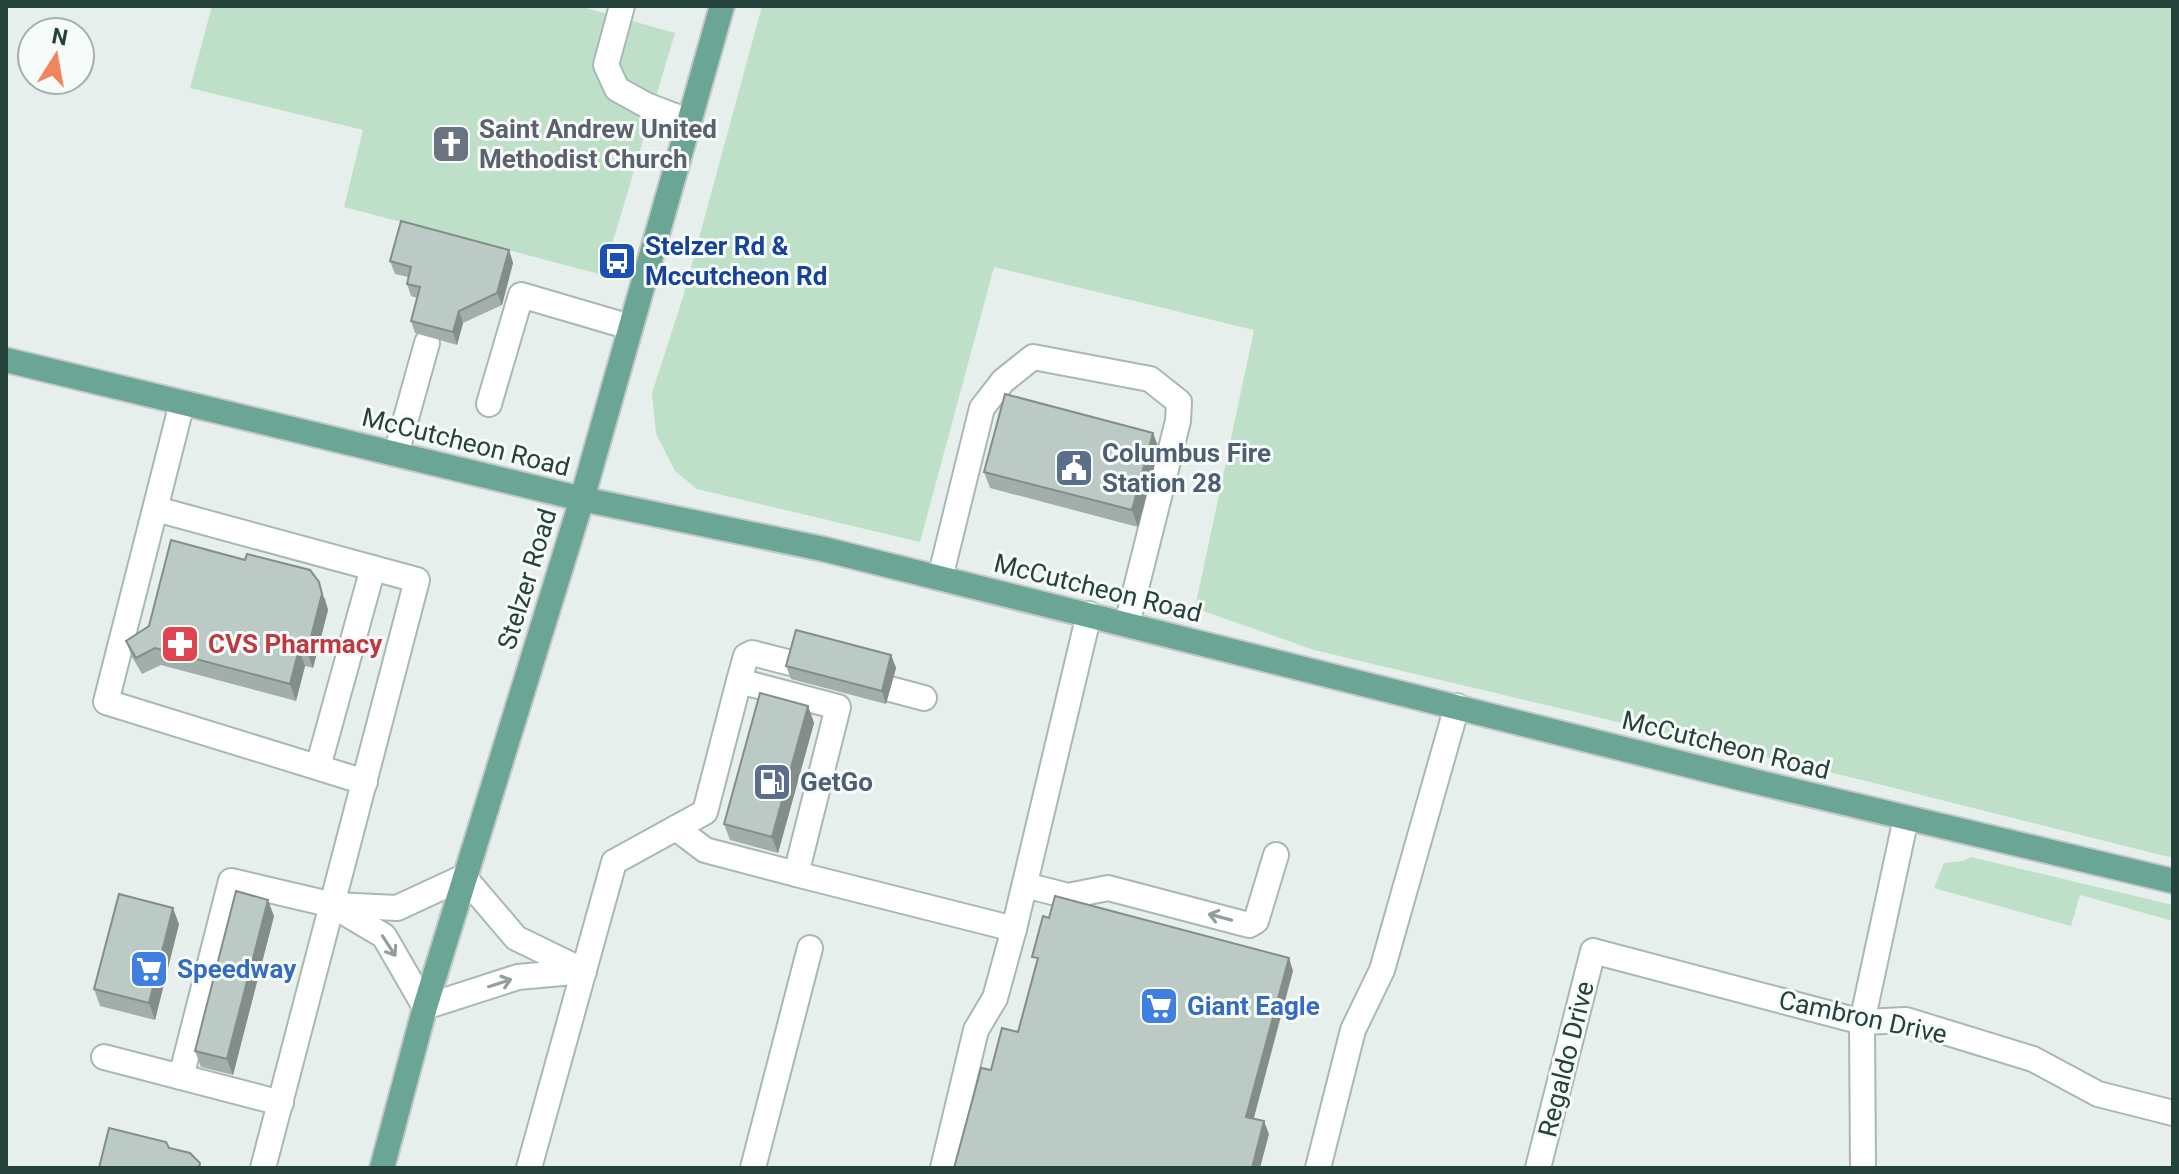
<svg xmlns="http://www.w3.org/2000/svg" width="2179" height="1174" font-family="Roboto,sans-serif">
<rect width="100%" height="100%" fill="#e6efeb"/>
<!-- green -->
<g fill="#bfe0c8">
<path d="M 212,6 L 579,6 L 675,33 L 603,275 L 344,207 L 363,130 L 190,88 Z"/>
<path d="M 762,6 L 2173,6 L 2173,858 L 1862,780 L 1314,650 L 1195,608 L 1254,330 L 994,267 L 920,542 L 697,489 L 675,471 L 656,434 L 652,393 L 683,297 Z"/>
<path d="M 1971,857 L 2173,905 L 2173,921 L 2080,895 L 2071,926 L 1934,888 L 1944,863 L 1963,861 Z"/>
</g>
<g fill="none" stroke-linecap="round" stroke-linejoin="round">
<defs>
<g id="minor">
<path d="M 622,6 L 606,65 L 617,89 L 646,105 L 690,122"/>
<path d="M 182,403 L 106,702 L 365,782"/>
<path d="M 489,404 L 521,295 L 630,327"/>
<path d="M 396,454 L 427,343"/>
<path d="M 156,509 L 417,580 L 263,1168"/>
<path d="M 940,578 L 982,408 L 1003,381 L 1033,357 L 1150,379 L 1179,402 L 1178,421 L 1127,624"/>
<path d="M 739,681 L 746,656 L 752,653 L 795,664"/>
<path d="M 890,689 L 924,698"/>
<path d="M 318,767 L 373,568"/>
<path d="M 676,828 L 705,850 L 796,874"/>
<path d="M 1025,885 L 1068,896 L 1108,888 L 1249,925 L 1256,921 L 1276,855"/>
<path d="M 335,907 L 384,936 L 425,1007 L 518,977 L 584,971"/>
<path d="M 104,1057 L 281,1103"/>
<path d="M 181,1077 L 231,881 L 333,905 L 397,908 L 464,877 L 516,938 L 584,971"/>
<path d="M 529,1168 L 614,862 L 705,812 L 739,681 L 838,707 L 796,874 L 1014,929 L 1089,614"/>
<path d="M 753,1168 L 810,948"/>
<path d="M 943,1168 L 976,1030 L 995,998 L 1014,929"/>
<path d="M 1318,1168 L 1353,1030 L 1382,970 L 1457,706"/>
<path d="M 1538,1168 L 1593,951 L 1862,1022 L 1906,1020 L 2033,1059 L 2098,1094 L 2173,1113"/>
<path d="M 1863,1168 L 1862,1022 L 1906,818"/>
</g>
<g id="major">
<path d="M 6,360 L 582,499 L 823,549 L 1740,778 L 2173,881"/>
<path d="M 382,1168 L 425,1007 L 582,499 L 722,6"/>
</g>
</defs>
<!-- minor casing -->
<use href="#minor" stroke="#a8b8b2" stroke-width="28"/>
<!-- major casing -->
<use href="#major" stroke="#c2cac8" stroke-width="28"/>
<!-- minor -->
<use href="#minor" stroke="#fff" stroke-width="24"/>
<!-- major -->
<use href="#major" stroke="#6aa596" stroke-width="24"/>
</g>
<!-- wall -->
<g fill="#a1aea9">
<path d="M 509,250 L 513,263 L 502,305 L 463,323 L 457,345 L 415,333 L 411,321 L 417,298 L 411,296 L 407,284 L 408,277 L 395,274 L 390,261 Z"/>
<path d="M 1159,449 L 1138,527 L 990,488 L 984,472 Z"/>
<path d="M 325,598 L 328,610 L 313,668 L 305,666 L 296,701 L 161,665 L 142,674 L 132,657 L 126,641 Z"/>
<path d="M 891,655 L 896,668 L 886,704 L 791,679 L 786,666 Z"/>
<path d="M 808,706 L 814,723 L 778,853 L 730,840 L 724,824 Z"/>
<path d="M 274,916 L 233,1075 L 201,1067 L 195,1051 Z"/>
<path d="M 179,924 L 155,1020 L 100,1006 L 94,989 Z"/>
</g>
<!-- shaded-wall -->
<g fill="#838d89">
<path d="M 509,250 L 513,263 L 502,305 L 497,293 Z"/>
<path d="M 459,311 L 463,323 L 457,345 L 453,332 Z"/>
<path d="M 1153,433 L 1159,449 L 1138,527 L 1132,510 Z"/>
<path d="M 319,582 L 328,610 L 313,668 L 307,652 Z"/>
<path d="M 299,649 L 305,666 L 296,701 L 290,684 Z"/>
<path d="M 891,655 L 896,668 L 886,704 L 882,691 Z"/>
<path d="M 808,706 L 814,723 L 778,853 L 772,837 Z"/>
<path d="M 268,900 L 274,916 L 233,1075 L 227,1059 Z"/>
<path d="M 173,908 L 179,924 L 155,1020 L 149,1003 Z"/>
<path d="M 1289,958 L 1293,971 L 1251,1129 L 1246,1117 Z"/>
<path d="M 1264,1121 L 1269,1134 L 1260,1168 L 1252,1168 Z"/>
</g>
<!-- building -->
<g fill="#bbcac4" stroke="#838d89" stroke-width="2">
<path d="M 401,221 L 509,250 L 497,293 L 459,311 L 453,332 L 411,321 L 420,287 L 407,284 L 411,267 L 390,261 Z"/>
<path d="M 1005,394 L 1153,433 L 1132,510 L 984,472 Z"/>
<path d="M 171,540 L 245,560 L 247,554 L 310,570 L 319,582 L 322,594 L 307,652 L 299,649 L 290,684 L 155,648 L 136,658 L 126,641 L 149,626 Z"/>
<path d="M 796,630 L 891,655 L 882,691 L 786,666 Z"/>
<path d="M 760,693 L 808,706 L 772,837 L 724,824 Z"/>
<path d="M 236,891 L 268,900 L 227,1059 L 195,1051 Z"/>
<path d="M 119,894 L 173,908 L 149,1003 L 94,989 Z"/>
<path d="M 1055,896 L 1289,958 L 1246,1117 L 1264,1121 L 1252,1168 L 954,1168 L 981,1068 L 991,1070 L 1002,1028 L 1018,1032 L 1038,958 L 1032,957 L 1043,916 L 1049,918 Z"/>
<path d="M 109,1128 L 166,1142 L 169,1148 L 190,1153 L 200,1163 L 199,1168 L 99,1168 Z"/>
</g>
<!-- one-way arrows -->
<defs><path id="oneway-shaft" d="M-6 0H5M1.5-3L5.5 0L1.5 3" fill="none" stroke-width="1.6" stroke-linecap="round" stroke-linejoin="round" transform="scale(2)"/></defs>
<g stroke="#92a09c">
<use href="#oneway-shaft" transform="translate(1220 917) rotate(-165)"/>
<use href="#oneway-shaft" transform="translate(389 946) rotate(57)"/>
<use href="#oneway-shaft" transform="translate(500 983) rotate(-18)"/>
</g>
<!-- icons -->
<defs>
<symbol id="church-square" viewBox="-11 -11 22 22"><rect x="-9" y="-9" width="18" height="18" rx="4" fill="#6b7280" stroke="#f7fbf9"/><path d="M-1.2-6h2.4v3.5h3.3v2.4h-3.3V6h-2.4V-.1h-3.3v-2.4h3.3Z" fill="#fff"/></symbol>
<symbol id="bus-square" viewBox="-11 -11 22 22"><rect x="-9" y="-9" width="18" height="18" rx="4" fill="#1a4fb4" stroke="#f7fbf9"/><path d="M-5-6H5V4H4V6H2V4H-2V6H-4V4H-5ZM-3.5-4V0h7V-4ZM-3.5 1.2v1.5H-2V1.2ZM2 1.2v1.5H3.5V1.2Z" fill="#fff"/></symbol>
<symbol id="civic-square" viewBox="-11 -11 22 22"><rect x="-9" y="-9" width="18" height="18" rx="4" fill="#5c6f8a" stroke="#f7fbf9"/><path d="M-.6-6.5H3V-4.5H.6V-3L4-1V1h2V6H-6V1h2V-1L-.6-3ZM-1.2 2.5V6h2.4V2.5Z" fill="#fff"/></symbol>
<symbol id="pharmacy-square" viewBox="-11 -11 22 22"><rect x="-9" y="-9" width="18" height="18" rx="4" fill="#e0444e" stroke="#f7fbf9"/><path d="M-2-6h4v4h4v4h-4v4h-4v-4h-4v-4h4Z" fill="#fff"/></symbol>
<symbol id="fuel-square" viewBox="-11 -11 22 22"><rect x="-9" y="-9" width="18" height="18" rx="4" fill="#5c6f8a" stroke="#f7fbf9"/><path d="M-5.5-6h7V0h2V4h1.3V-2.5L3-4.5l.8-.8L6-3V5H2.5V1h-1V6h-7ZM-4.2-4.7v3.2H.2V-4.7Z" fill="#fff"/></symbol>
<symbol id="supermarket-square" viewBox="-11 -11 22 22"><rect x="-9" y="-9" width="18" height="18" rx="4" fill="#3f7fe0" stroke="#f7fbf9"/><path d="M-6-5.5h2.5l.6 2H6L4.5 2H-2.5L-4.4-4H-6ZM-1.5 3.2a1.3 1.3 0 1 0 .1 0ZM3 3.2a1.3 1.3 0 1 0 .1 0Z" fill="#fff"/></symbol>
</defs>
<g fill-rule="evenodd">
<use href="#church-square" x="429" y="122" width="44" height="44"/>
<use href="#bus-square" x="595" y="239" width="44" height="44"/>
<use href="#civic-square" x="1052" y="446" width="44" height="44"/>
<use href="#pharmacy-square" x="158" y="622" width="44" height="44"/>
<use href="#fuel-square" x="750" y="760" width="44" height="44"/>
<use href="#supermarket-square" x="127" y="947" width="44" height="44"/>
<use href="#supermarket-square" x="1137" y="984" width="44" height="44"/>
</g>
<g text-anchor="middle" stroke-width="6" stroke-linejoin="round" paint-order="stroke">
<!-- worship labels -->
<g font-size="26" font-weight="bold" fill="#5b616d" stroke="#f7fbf9" text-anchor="start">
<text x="479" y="138">Saint Andrew United<tspan x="479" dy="30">Methodist Church</tspan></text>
</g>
<!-- transit labels -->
<g font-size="26" font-weight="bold" fill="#164399" stroke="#f7fbf9" text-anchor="start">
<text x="645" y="255">Stelzer Rd &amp;<tspan x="645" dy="30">Mccutcheon Rd</tspan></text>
</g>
<!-- street labels -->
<g font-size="26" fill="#24423a" stroke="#f7fbf9">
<text transform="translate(466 442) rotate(14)" y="9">McCutcheon Road</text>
<text transform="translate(527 579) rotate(-73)" y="9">Stelzer Road</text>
<text transform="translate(1098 588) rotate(14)" y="9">McCutcheon Road</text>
<text transform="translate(1726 745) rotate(14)" y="9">McCutcheon Road</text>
<text transform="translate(1863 1017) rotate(12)" y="9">Cambron Drive</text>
<text transform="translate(1566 1059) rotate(-76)" y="9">Regaldo Drive</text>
</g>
<!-- service labels -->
<g font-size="26" font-weight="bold" fill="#4e5e75" stroke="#f7fbf9" text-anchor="start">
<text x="1102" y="462">Columbus Fire<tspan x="1102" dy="30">Station 28</tspan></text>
<text x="800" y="791">GetGo</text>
</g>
<!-- health labels -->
<g font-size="26" font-weight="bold" fill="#be3a42" stroke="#f7fbf9" text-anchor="start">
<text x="208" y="653">CVS Pharmacy</text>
</g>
<!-- shop labels -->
<g font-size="26" font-weight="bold" fill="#366cbe" stroke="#f7fbf9" text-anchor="start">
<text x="177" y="978">Speedway</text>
<text x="1187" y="1015">Giant Eagle</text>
</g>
</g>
<!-- border -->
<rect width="2179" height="1174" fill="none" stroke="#24423a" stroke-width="16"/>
<!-- north arrow -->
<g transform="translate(56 56) rotate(11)"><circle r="38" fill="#f7fbf9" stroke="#a3b1ad" stroke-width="2"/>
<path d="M0-6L14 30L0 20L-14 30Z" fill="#f4845f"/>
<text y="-12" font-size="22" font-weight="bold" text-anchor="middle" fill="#24423a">N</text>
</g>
</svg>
